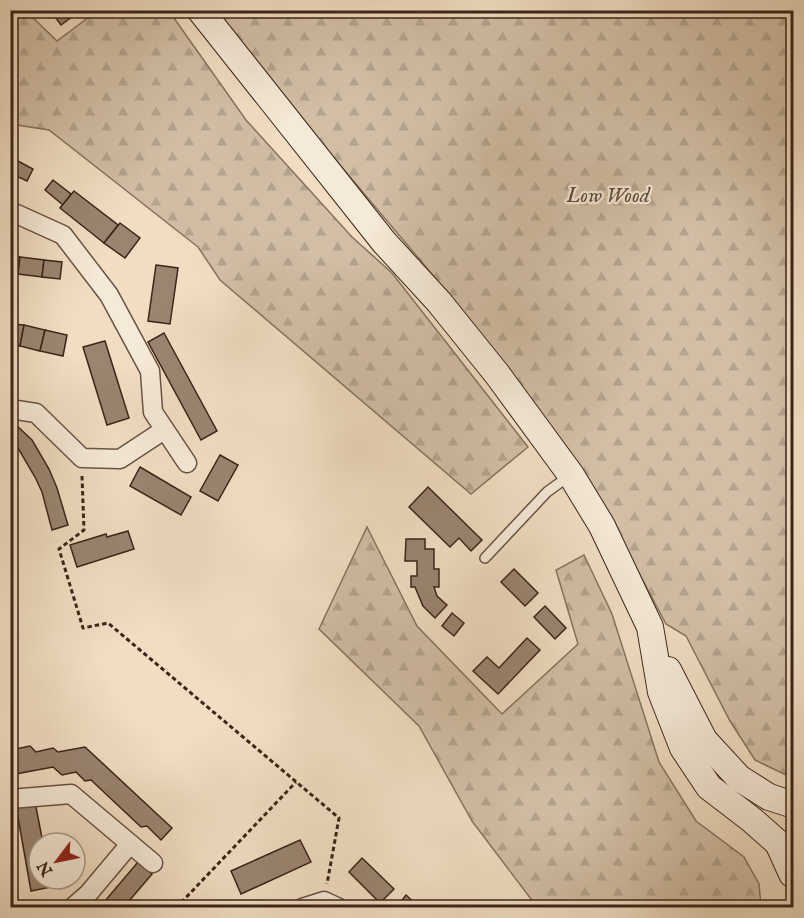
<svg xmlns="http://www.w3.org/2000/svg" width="804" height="918" font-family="'IM FELL English',serif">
<defs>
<pattern id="forest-firs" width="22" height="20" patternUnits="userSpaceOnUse" patternTransform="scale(1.5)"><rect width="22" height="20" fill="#d1bea5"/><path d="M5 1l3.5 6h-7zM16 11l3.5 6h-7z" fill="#b4a38d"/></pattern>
</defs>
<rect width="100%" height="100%" fill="#f0ddc2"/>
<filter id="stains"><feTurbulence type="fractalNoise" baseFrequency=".00333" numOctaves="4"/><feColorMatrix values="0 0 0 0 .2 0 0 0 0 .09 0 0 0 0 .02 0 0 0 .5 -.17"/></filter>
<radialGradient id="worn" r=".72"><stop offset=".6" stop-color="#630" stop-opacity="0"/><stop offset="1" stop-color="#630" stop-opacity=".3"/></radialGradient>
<!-- forest -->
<g fill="url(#forest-firs)" stroke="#86725f" stroke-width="1.5">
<path d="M 11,10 L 26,11 L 57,41 L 97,11 L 169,11 L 246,120 L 352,237 L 392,273 L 528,447 L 471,494 L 220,280 L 198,247 L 49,130 L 11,124 Z"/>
<path d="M 210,11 L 793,11 L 793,776 L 790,777 L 755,760 L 730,721 L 686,636 L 666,624 L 629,554 L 562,442 L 458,305 Z"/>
<path d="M 367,527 L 417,626 L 502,714 L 578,644 L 556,570 L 584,555 L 612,614 L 659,762 L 696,821 L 744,857 L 759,884 L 761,907 L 537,907 L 472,821 L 419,726 L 319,629 Z"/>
</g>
<!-- building -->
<g fill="#9a8571" stroke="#3c2519" stroke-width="1.5">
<path d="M 50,10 L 69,10 L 73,16 L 61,25 Z"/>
<path d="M 10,154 L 18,158 L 10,172 Z"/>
<path d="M 16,160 L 33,169 L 27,181 L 10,173 Z"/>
<path d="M 53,180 L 71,194 L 63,205 L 45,190 Z"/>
<path d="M 74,191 L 118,225 L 104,243 L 60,208 Z"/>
<path d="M 120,223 L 140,238 L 125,258 L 104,243 Z"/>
<path d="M 10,253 L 20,257 L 18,274 L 10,271 Z"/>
<path d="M 20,257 L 44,260 L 42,277 L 18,274 Z"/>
<path d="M 44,260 L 62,262 L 60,279 L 42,277 Z"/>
<path d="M 156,265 L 178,268 L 170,324 L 148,321 Z"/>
<path d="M 10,324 L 24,325 L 20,346 L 10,346 Z"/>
<path d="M 24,325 L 45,330 L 40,351 L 20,346 Z"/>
<path d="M 45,330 L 67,335 L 63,356 L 40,351 Z"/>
<path d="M 164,333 L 217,431 L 201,440 L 148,342 Z"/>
<path d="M 105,341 L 129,418 L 107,425 L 83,347 Z"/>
<path d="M 15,424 L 32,440 L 49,469 L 57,488 L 68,525 L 52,530 L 42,492 L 35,477 L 18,448 L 10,441 L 10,429 Z"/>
<path d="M 220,455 L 238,465 L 218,501 L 200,491 Z"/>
<path d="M 140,467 L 191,497 L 181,515 L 130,486 Z"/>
<path d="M 428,487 L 482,540 L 471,551 L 459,538 L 450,547 L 409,507 Z"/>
<path d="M 128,531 L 134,549 L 77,567 L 70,545 L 106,534 L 107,537 Z"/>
<path d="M 406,539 L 425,539 L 425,549 L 434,549 L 434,569 L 439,569 L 439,587 L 434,587 L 437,596 L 447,605 L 435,618 L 423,606 L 415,587 L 411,587 L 411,576 L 417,576 L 417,561 L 405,561 Z"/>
<path d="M 514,569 L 538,593 L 525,606 L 501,582 Z"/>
<path d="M 545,606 L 566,628 L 555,639 L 534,617 Z"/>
<path d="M 452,613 L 464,623 L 454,636 L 442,626 Z"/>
<path d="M 527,638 L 540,650 L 498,694 L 473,671 L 487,657 L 499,668 Z"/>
<path d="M 30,746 L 36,752 L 53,748 L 58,752 L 85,747 L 172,828 L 161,840 L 147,826 L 141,827 L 91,780 L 85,781 L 76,772 L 62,775 L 53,767 L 10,775 L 10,750 Z"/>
<path d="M 35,802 L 43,843 L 39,843 L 39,879 L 49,879 L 51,887 L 31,891 L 16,806 Z"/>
<path d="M 300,840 L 311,862 L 241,894 L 231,871 Z"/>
<path d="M 362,858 L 394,889 L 380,903 L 349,872 Z"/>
<path d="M 138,862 L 152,874 L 123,908 L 99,908 Z"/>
<path d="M 406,895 L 420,908 L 396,908 Z"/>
</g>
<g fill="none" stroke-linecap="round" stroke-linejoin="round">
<defs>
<path id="service" d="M 485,558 L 547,492 L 569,476"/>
<g id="minor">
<path d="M 10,211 L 63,235 L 109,295 L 150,371 L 153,412 L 187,463"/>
<path d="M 10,409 L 36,413 L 82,458 L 120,459 L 164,430"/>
<path d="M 10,799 L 71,794 L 153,863"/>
<path d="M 72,908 L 88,894 L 130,844"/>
<path d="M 302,908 L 324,901 L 339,908"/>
</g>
<g id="secondary">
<path d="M 200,10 L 384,242 L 439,302 L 497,374 L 571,475 L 602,526 L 650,627 L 661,692 L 683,748 L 709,787 L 752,820 L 778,843 L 792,874"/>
<path d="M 668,670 L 704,740 L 739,778 L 769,797 L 794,805"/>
</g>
</defs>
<!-- service casing -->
<use href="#service" stroke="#695343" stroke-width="12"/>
<!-- minor casing -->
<use href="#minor" stroke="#695343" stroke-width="21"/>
<!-- secondary casing -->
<use href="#secondary" stroke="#3c2519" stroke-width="28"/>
<!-- path -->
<g stroke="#3c2519" stroke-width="3" stroke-dasharray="4.5 3" stroke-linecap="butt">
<path d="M 82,476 L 84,530 L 59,549 L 83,628 L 108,623 L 339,818 L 327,884"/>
<path d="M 176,908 L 296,782"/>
</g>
<!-- service -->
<use href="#service" stroke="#f5e9d7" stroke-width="9"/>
<!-- minor -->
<use href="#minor" stroke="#f5e9d7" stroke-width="18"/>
<!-- secondary -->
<use href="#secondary" stroke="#f5e9d7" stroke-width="26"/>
</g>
<g text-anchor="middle" stroke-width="4.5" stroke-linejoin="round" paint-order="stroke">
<!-- park labels -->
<g font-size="21" font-style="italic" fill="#614b3c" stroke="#f5e9d7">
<text x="608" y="202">Low Wood</text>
</g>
</g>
<!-- margin -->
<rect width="804" height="918" fill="none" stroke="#f0ddc2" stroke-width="36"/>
<rect x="12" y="12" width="780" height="894" fill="none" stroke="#3c2519" stroke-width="3"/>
<rect x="18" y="18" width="768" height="882" fill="none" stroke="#3c2519" stroke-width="1.5"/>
<!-- north arrow -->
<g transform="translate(57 861) rotate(238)"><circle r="28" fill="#f5e9d7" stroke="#ab9b8b" stroke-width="1.5"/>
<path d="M0-4.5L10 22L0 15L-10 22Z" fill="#8f2418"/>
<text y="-9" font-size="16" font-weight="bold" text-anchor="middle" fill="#3c2519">N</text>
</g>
<rect width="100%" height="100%" filter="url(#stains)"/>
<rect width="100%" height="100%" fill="url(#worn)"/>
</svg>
